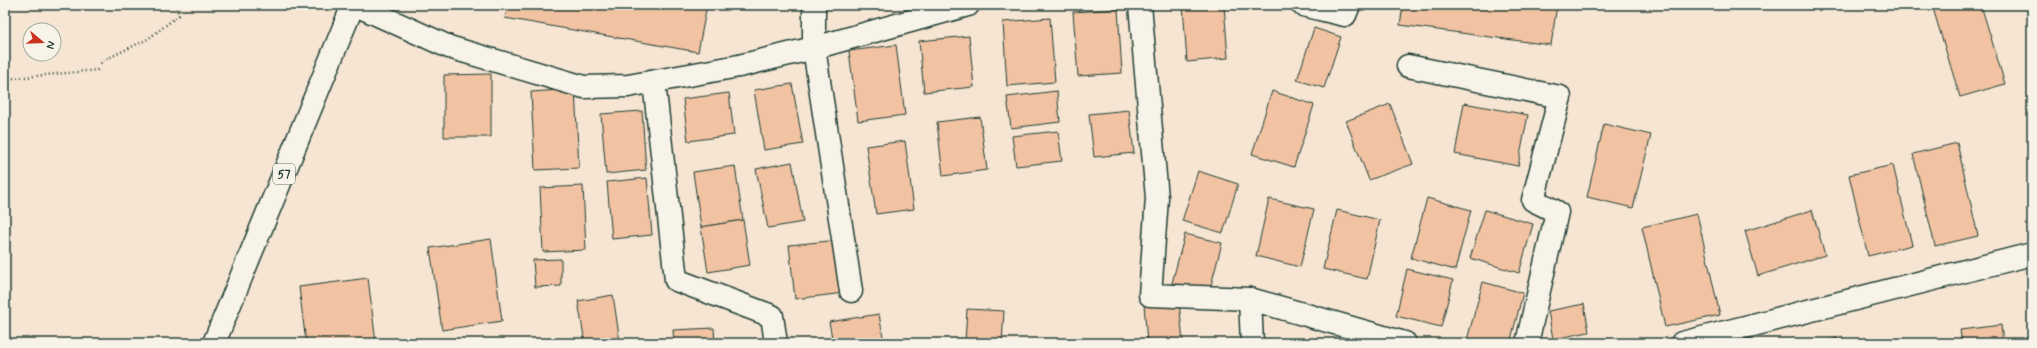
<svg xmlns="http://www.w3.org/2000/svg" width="2037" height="348" font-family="Mynerve,sans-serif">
<rect width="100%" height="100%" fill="#f6e5d3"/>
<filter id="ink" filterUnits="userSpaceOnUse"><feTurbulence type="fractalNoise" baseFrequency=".025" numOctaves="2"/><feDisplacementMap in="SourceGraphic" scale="8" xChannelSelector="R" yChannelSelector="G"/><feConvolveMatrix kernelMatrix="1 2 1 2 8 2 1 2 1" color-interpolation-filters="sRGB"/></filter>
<g filter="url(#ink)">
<!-- building -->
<g fill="#f2c3a2" stroke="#1f3d34">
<path d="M 508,5 L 707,5 L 698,52 L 505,18 Z"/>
<path d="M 849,5 L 895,5 L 895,6 L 849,8 Z"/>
<path d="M 1183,5 L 1224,5 L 1228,58 L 1187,62 Z"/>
<path d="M 1403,5 L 1557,5 L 1551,45 L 1400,25 Z"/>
<path d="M 1932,5 L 1981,5 L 2005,84 L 1960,97 Z"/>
<path d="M 1118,9 L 1122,73 L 1078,76 L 1073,12 Z"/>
<path d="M 1050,18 L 1055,82 L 1007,86 L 1003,22 Z"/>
<path d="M 1314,28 L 1341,37 L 1324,88 L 1297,80 Z"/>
<path d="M 969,36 L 974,87 L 924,92 L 919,41 Z"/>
<path d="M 896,45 L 905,115 L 858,121 L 849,51 Z"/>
<path d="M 491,74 L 491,137 L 444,137 L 444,75 Z"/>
<path d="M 792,84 L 803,144 L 764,150 L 754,90 Z"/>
<path d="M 575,89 L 579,168 L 535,170 L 531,92 Z"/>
<path d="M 1057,91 L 1060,122 L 1011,128 L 1007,97 Z"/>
<path d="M 1272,91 L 1314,105 L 1294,167 L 1252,154 Z"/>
<path d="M 729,93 L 734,135 L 688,141 L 683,99 Z"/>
<path d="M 1464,103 L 1528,115 L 1518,166 L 1455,154 Z"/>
<path d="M 1390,104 L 1413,164 L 1369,180 L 1346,121 Z"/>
<path d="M 1129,110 L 1134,153 L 1094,157 L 1089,114 Z"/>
<path d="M 642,111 L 646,170 L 606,174 L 601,114 Z"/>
<path d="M 980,117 L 987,170 L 943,176 L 937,122 Z"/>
<path d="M 1604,124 L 1651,135 L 1633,208 L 1587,197 Z"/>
<path d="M 1058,131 L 1062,161 L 1016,166 L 1012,136 Z"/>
<path d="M 905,141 L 914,209 L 876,214 L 866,146 Z"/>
<path d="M 1957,143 L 1978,236 L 1935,246 L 1913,154 Z"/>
<path d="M 792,162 L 803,222 L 768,228 L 756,169 Z"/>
<path d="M 1893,165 L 1912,245 L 1868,256 L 1849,175 Z"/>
<path d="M 735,166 L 743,220 L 701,227 L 693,172 Z"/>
<path d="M 1198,171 L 1238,184 L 1223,233 L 1182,221 Z"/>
<path d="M 647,178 L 652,235 L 612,239 L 607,182 Z"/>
<path d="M 583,186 L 586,250 L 543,252 L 540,188 Z"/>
<path d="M 1427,198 L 1471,210 L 1455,270 L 1411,258 Z"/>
<path d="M 1269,199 L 1314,209 L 1300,267 L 1256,256 Z"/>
<path d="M 1337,210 L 1380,220 L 1367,279 L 1323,269 Z"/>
<path d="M 1485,210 L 1533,224 L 1519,273 L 1470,258 Z"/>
<path d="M 1812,210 L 1825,255 L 1758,276 L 1745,231 Z"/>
<path d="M 1697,214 L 1720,315 L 1665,327 L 1642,227 Z"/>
<path d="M 743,220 L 750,265 L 708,272 L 701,227 Z"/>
<path d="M 1185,234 L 1222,243 L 1209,293 L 1172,283 Z"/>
<path d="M 491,239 L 502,321 L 442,330 L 430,248 Z"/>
<path d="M 839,240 L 844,293 L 795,299 L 789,245 Z"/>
<path d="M 561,259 L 561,286 L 535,287 L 533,260 Z"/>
<path d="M 1407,269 L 1453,280 L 1441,327 L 1396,316 Z"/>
<path d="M 368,278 L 376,343 L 306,343 L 299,287 Z"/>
<path d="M 1483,282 L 1523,293 L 1510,343 L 1479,343 L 1467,340 Z"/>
<path d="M 613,295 L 620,342 L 585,343 L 578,301 Z"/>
<path d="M 1179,301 L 1183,343 L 1147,343 L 1144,304 Z"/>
<path d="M 1584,304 L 1589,332 L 1553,339 L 1548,311 Z"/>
<path d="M 967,309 L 1004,311 L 1002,343 L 965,343 Z"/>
<path d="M 879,314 L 884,343 L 833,343 L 829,322 Z"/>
<path d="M 2001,325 L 2003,343 L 1962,343 L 1960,330 Z"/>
<path d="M 714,328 L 715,343 L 674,343 L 673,330 Z"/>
<path d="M 1842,336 L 1845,343 L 1822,343 Z"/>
<path d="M 1279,340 L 1350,341 L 1350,343 L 1279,343 Z"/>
</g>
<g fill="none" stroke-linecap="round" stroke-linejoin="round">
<defs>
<g id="street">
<path d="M 356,5 L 449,47 L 584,87 L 628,86 L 739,66 L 814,48 L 968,5"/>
<path d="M 814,5 L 814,48 L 851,291"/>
<path d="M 1140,5 L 1157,198 L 1150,295 L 1250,299 L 1405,343"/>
<path d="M 1303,5 L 1345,15 L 1349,5"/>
<path d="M 1408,66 L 1560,97 L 1533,200 L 1557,212 L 1527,343"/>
<path d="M 654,82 L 676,280 L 772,316 L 776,343"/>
<path d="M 1250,299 L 1252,343"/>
<path d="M 1682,343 L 2032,254"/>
</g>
<path id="highway" d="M 214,343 L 353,5"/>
</defs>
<!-- street casing -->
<use href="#street" stroke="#1f3d34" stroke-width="25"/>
<!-- highway casing -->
<use href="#highway" stroke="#1f3d34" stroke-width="25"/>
<!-- path -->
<path stroke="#1f3d34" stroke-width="2.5" stroke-dasharray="1 3" stroke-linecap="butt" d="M 5,79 L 97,70 L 102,61 L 148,39 L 179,15 L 176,5"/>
<!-- street -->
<use href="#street" stroke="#f7f3e8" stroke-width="22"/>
<!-- highway -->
<use href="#highway" stroke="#f7f3e8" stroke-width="22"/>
</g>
</g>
<g text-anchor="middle" stroke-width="4" stroke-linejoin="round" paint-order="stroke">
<!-- shield labels -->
<rect fill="#f7f3e8" stroke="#60746a" stroke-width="1" x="273" y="164" width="22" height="20" rx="3"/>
<g font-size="12" font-weight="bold" fill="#1f3d34">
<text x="284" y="178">57</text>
</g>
</g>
<!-- margin -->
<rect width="2037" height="348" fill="none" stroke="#f7f3e8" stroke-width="20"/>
<rect x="10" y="10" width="2017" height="328" fill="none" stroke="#1f3d34" stroke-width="1.5" filter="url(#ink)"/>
<!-- north arrow -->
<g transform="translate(42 42) rotate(109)"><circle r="19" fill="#f7f3e8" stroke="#a1aaa0"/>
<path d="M0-3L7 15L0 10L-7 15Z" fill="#c8321e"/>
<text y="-6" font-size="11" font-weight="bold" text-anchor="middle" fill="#1f3d34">N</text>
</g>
</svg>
